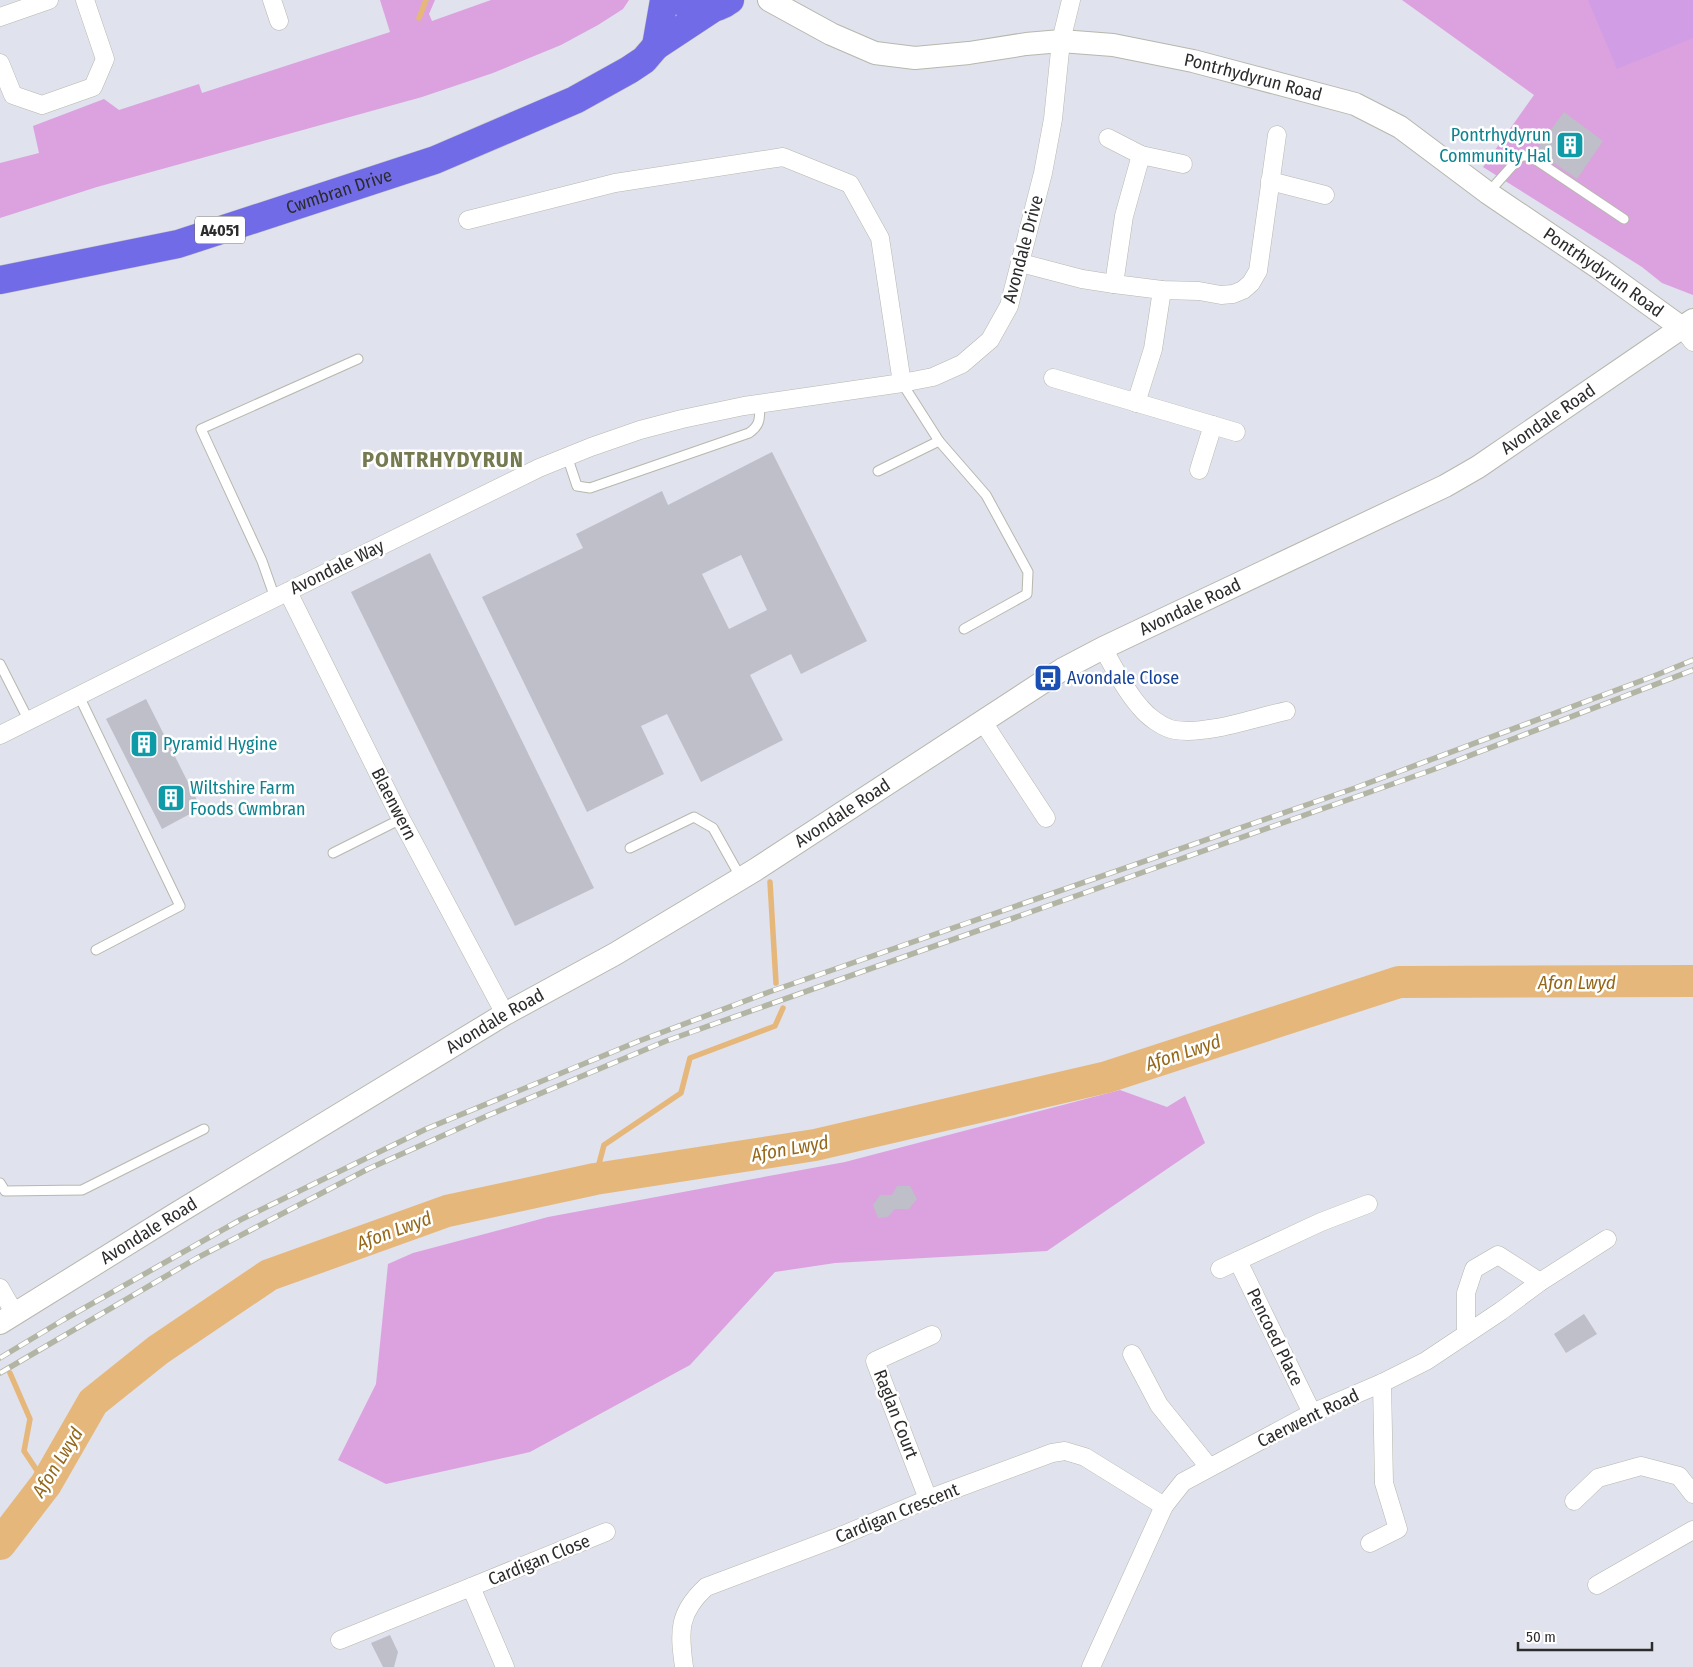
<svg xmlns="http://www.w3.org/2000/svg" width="1693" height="1667" font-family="'Fira Sans Condensed',sans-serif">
<rect width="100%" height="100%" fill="#e0e2ed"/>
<!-- green -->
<g fill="#dca1df">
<path d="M 380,0 L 435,0 L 429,14 L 432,21 L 491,0 L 629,0 L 623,9 L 598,25 L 561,45 L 493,73 L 422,97 L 97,187 L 0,218 L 0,163 L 39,153 L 33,126 L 104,99 L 119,110 L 199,84 L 202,93 L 390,32 Z"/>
<path d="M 1402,0 L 1693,0 L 1693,295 L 1662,283 L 1642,267 L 1483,167 L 1534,95 Z"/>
<path d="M 1120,1090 L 1167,1107 L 1185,1096 L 1205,1143 L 1047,1251 L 835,1263 L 775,1272 L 690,1365 L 530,1452 L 386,1484 L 338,1460 L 376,1384 L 388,1264 L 413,1253 L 548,1217 L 845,1162 Z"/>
</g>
<!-- pitch -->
<path fill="#d19ee5" d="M 1588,0 L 1693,0 L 1693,38 L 1617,69 Z"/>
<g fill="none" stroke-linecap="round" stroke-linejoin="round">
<!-- stream -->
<g stroke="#e6b77b" stroke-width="5.5">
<path d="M 419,18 L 426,0"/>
<path d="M 770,882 L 776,983"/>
<path d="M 595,1179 L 604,1145 L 681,1093 L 690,1058 L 775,1026 L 783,1008"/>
<path d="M 10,1373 L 30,1419 L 24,1451 L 46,1484"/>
</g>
<!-- river -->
<path stroke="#e6b77b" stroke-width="32" d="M 0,1544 L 46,1484 L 93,1402 L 158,1350 L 269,1275 L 447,1211 L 595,1179 L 815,1145 L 1107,1077 L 1399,982 L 1693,981"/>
</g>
<!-- building -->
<g fill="#bfbfc9" fill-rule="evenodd">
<path d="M 1564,112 L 1603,141 L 1577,179 L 1536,150 Z"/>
<path d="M 772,452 L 867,641 L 801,674 L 791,654 L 750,675 L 783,740 L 701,782 L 667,714 L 641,726 L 664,774 L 587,812 L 482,597 L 583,548 L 576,534 L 662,491 L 668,505 ZM 741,555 L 767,610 L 729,629 L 702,574 Z"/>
<path d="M 430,553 L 594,888 L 515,926 L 351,592 Z"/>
<path d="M 146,699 L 201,808 L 162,829 L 106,719 Z"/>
<path d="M 897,1186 L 910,1186 L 917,1199 L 909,1209 L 895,1209 L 888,1217 L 878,1218 L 873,1205 L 880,1195 L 892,1195 Z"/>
<path d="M 1584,1314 L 1597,1334 L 1566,1353 L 1554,1334 Z"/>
<path d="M 390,1635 L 398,1652 L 394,1667 L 383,1667 L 371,1643 Z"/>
</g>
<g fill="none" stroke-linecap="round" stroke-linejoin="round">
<defs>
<g id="service">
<path d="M 1488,193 L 1520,157 L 1524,156 L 1530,156 L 1624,219"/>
<path d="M 939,441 L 986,495 L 1028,572 L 1027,594 L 964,629"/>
<path d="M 567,456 L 577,486 L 590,488 L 749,433 C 762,424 759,417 760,403"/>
<path d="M 878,471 L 939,441 L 902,383"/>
<path d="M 275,598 L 262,561 L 201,429 L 358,359"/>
<path d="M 0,664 L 29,721"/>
<path d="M 79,696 L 180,906 L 96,950"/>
<path d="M 630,848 L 694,817 L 713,828 L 741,878"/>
<path d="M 333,853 L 401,819"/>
<path d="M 0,1183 L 5,1191 L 82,1190 L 204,1129"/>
</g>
<g id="minor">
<path d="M 272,0 L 279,21"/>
<path d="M 0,17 L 49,0"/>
<path d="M 0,63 L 13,95 L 42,105 L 93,87 L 105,59 L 85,0"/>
<path d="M 1108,138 L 1141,155 L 1183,164"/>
<path d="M 1270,181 L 1325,195"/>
<path d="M 468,220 L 615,183 L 783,157 L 850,184 L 880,238 L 902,383"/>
<path d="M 1021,263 L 1082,279 L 1114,284 L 1162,290 L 1199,291 L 1221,295 L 1233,294 L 1243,290 L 1251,283 L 1258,271 L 1277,135"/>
<path d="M 1114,284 L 1124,216 L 1141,155"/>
<path d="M 1682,328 L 1693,342"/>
<path d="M 1053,378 L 1236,432"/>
<path d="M 1136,403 L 1153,349 L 1162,290"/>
<path d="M 1199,470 L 1213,425"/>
<path d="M 288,592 L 401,819 L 505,1014"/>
<path d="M 1103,648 C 1114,668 1125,690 1140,707 C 1148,717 1163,728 1175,730 C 1208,735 1253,718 1286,711"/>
<path d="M 983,722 L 1046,818"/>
<path d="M 0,735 L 220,625 L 539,468 L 591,447 L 640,430 L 682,419 L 744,406 L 902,383 L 933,377 L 962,364 L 990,340 L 1009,306 L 1043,173 L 1053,119 L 1061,41 L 1071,0"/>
<path d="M 1238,1261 L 1312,1413"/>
<path d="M 1220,1269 L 1321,1222 L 1368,1204"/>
<path d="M 0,1288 L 15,1314"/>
<path d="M 1466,1334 L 1466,1293 L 1474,1269 L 1498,1255 L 1540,1282"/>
<path d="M 1132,1354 L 1159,1405 L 1209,1467"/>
<path d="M 928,1499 L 875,1361 L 932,1335"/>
<path d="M 1574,1501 L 1598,1478 L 1641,1466 L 1679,1476 L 1693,1494"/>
<path d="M 1370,1543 L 1398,1529 L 1384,1483 L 1382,1383"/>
<path d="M 1597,1585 L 1693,1530"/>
<path d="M 471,1587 L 606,1532"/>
<path d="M 340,1640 L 471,1587 L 505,1667"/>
<path d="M 684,1667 C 679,1631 678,1613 706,1587 L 841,1536 L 928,1499 L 1052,1453 L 1065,1451 L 1085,1457 L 1164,1506"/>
<path d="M 1091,1667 L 1164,1506 L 1183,1482 L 1312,1413 L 1382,1383 L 1426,1361 L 1501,1311 L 1540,1282 L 1607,1239"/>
</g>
<g id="tertiary">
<path id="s1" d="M 769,0 L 831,34 L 875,53 L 915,58 L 969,53 L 1026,44 L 1061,41 L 1113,45 L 1193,61 L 1355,104 L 1400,127 L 1488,193 L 1599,268 L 1682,328"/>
<path id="s2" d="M 0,1323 L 174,1215 L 505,1014 L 615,954 L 755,870 L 1063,669 L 1103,648 L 1445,486 L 1478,467 L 1693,320"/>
</g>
<g id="primary">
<path d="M 680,0 C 694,12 716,11 730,0"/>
<path d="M 656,46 L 664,0"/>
<path id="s3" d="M 0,280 L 178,244 L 435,160 L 575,100 L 629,70 L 644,60 L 656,46 L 712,9"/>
</g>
</defs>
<!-- service casing -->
<use href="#service" stroke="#b6b8ac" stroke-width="11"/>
<!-- minor casing -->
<use href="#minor" stroke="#b6b8ac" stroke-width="19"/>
<!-- tertiary casing -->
<use href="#tertiary" stroke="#b6b8ac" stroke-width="24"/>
<!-- primary casing -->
<use href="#primary" stroke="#c4c4c4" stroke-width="29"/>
<!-- service -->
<use href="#service" stroke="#fff" stroke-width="9"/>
<!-- minor -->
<use href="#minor" stroke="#fff" stroke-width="18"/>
<!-- tertiary -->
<use href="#tertiary" stroke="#fff" stroke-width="22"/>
<!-- primary -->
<use href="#primary" stroke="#726be7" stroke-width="28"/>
<defs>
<g id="rail">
<path d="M 0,1358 L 63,1320 L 240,1220 L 426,1129 L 639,1041 L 769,992 L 1355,788 L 1654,676 L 1693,660"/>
<path d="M 0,1373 L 197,1258 L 368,1169 L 489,1115 L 666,1041 L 1432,770 L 1693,670"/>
</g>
</defs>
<!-- rail casing -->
<use href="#rail" stroke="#b2b5a3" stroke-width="5.5"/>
<!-- rail -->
<use href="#rail" stroke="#fff" stroke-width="4" stroke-dasharray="11" stroke-linecap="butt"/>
</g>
<!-- icons -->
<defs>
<symbol id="building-square" viewBox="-11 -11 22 22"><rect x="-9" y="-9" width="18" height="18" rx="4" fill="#0f9aa8" stroke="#fff"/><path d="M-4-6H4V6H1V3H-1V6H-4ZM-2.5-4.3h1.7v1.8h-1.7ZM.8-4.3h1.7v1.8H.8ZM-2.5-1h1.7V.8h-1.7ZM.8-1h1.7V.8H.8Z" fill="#fff"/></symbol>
<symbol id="bus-square" viewBox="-11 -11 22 22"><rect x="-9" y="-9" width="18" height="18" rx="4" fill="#1a4fb4" stroke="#fff"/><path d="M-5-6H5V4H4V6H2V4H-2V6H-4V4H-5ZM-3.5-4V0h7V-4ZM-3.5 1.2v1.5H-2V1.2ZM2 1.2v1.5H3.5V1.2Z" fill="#fff"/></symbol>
</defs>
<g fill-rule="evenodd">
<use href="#building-square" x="1554" y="129" width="32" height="32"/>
<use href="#bus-square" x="1032" y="662" width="32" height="32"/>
<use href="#building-square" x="128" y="728" width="32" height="32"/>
<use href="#building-square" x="155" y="782" width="32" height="32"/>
</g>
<g text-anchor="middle" stroke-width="5" stroke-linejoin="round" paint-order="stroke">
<!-- shield labels -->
<rect fill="#fff" stroke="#6b6b6b" stroke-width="1" x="195" y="216.5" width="50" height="27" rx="4"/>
<g font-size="16" font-weight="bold" fill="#2c2c2c">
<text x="220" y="236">A4051</text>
</g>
<!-- street labels -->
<g font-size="18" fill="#2c2c2c" stroke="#fff">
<text dy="6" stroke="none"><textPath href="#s1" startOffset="502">Pontrhydyrun Road</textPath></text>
<text dy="6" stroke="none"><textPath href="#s3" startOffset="351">Cwmbran Drive</textPath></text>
<text transform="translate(1023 249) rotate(-75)" y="6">Avondale Drive</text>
<text dy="6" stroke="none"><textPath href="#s1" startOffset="908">Pontrhydyrun Road</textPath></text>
<text dy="6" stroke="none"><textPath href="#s2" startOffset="1795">Avondale Road</textPath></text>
<text transform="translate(337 567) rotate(-26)" y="6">Avondale Way</text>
<text dy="6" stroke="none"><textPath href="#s2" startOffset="1390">Avondale Road</textPath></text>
<text transform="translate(394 804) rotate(63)" y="6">Blaenwern</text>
<text dy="6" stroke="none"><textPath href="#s2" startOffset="985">Avondale Road</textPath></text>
<text dy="6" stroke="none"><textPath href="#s2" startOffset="580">Avondale Road</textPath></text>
<text dy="6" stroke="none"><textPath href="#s2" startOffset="175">Avondale Road</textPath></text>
<text transform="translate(1275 1337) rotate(64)" y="6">Pencoed Place</text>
<text transform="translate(896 1414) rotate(69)" y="6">Raglan Court</text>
<text transform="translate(1308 1418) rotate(-26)" y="6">Caerwent Road</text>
<text transform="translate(897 1513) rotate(-22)" y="6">Cardigan Crescent</text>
<text transform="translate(539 1560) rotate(-22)" y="6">Cardigan Close</text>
</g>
<!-- culture labels -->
<g font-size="18" fill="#0d838f" stroke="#fff" text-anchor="start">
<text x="1551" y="141" text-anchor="end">Pontrhydyrun<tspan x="1551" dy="21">Community Hal</tspan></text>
<text x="163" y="750">Pyramid Hygine</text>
<text x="190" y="794">Wiltshire Farm<tspan x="190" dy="21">Foods Cwmbran</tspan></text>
</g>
<!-- transit labels -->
<g font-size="18" fill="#164399" stroke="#fff" text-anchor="start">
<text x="1067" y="684">Avondale Close</text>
</g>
<!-- water labels -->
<g font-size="19" font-style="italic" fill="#956718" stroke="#fff">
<text x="1577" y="989">Afon Lwyd</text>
<text transform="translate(1183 1052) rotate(-18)" y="7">Afon Lwyd</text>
<text transform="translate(790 1148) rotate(-10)" y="7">Afon Lwyd</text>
<text transform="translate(394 1230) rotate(-20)" y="7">Afon Lwyd</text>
<text transform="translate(57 1462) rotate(-58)" y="7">Afon Lwyd</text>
</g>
<!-- district labels -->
<g font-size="22" font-weight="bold" letter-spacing="1" fill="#757a50" stroke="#fff">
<text x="443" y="467">PONTRHYDYRUN</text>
</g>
</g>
<!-- scale -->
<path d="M1518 1642v8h134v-8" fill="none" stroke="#2c2c2c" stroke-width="2.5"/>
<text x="1526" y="1642" font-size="15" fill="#2c2c2c" stroke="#ffffff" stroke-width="4" paint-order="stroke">50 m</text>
</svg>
